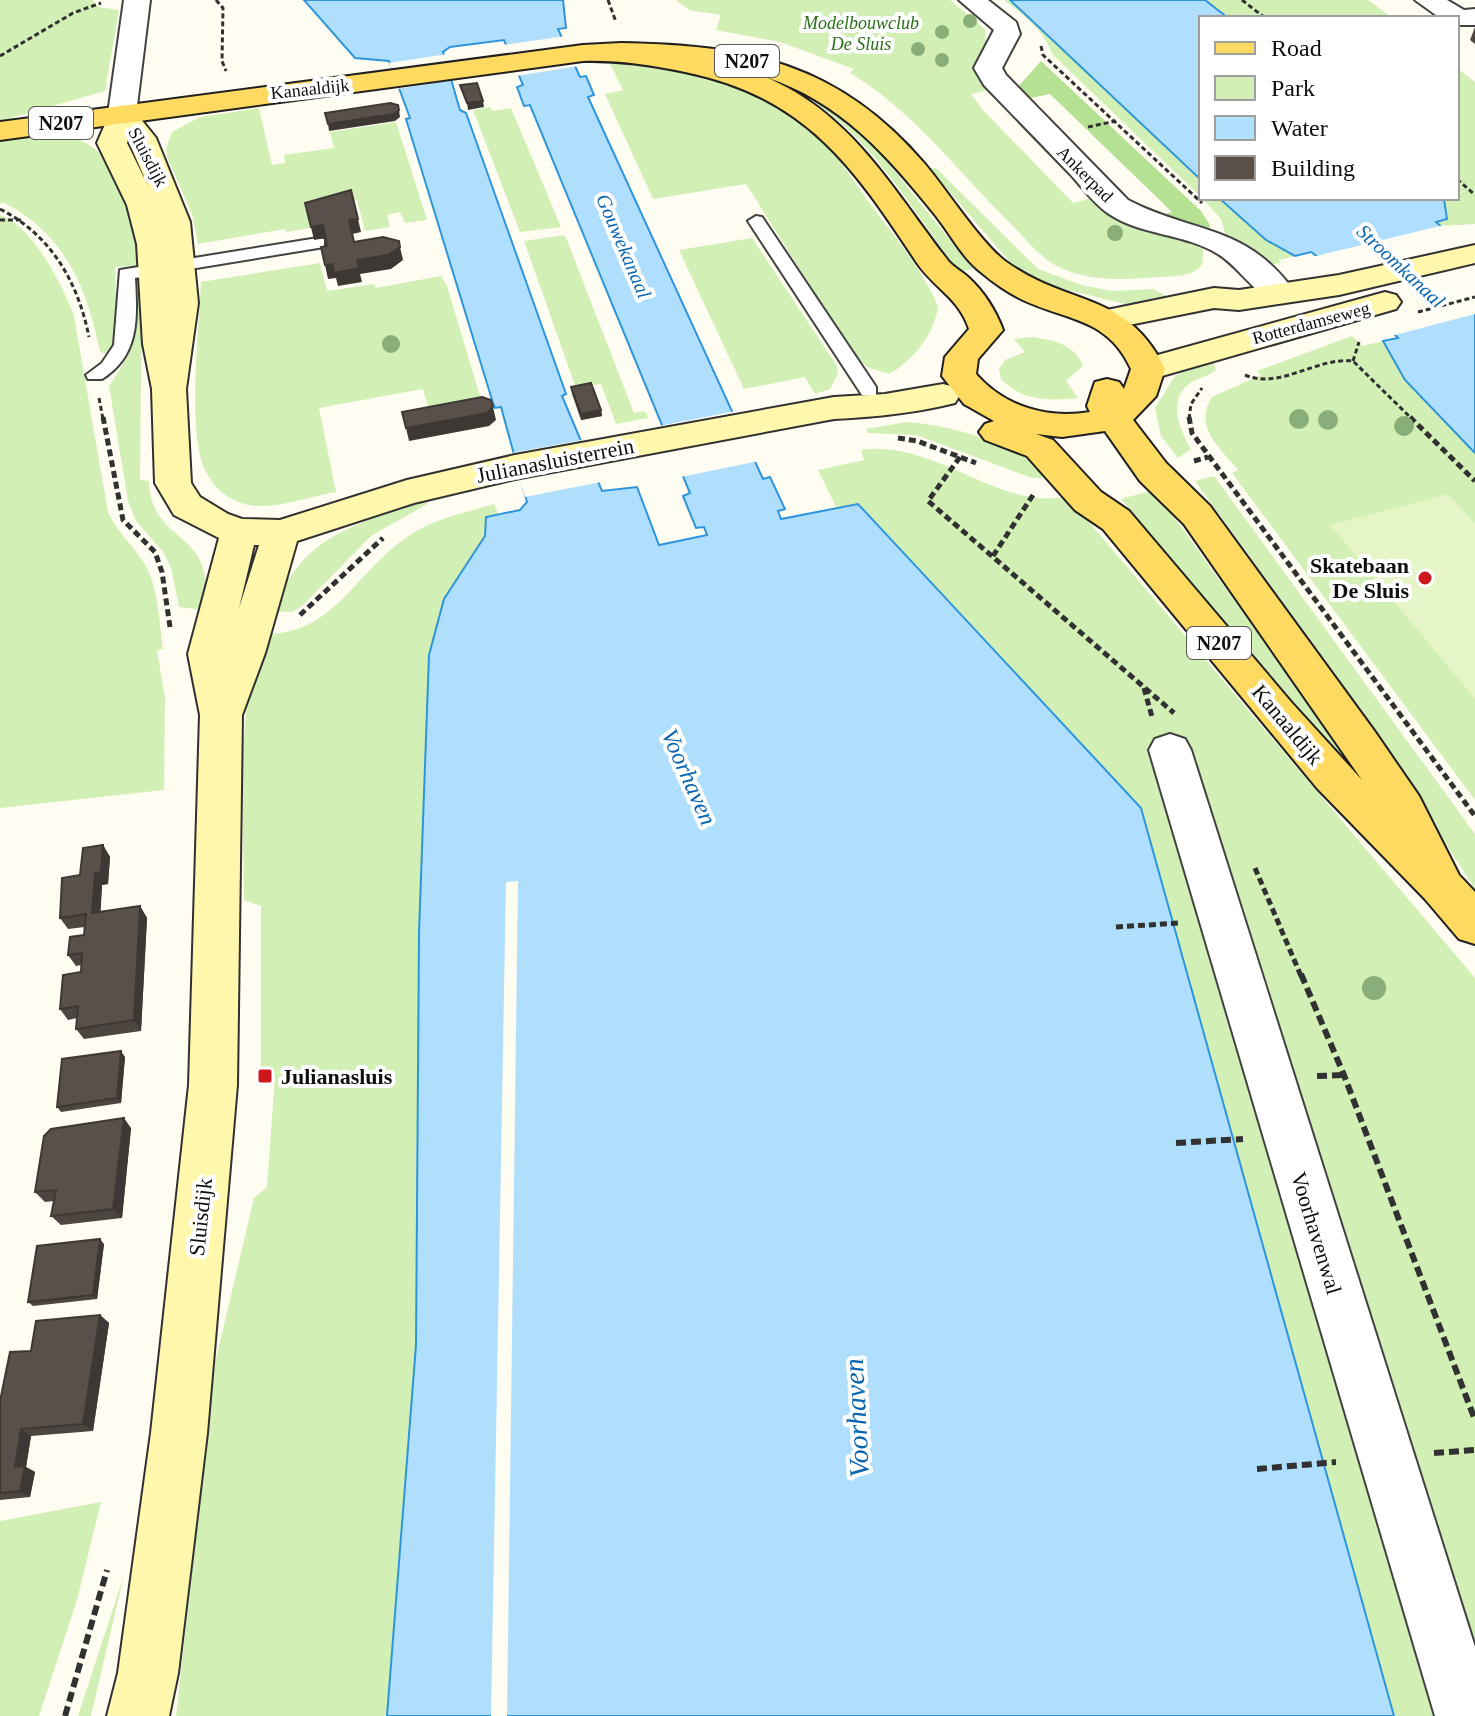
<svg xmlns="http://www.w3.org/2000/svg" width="1475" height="1716" font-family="'Times New Roman',serif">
<rect width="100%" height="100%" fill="#fffcf1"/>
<!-- green -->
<g fill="#d2efb5">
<path d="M 0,0 L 93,0 L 98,7 L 119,10 L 105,91 L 0,121 Z"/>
<path d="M 676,0 L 950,0 L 986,30 L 985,40 L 994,41 L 991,89 L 971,94 L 982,109 L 1073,203 L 1093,198 L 1134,225 L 1204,246 L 1202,264 C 1194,278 1171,276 1157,277 C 1124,280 1085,282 1055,265 C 1038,255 1024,237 1010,223 C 958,172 913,110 850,73 L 854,69 L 780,42 L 716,30 L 721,15 L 689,10 Z"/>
<path d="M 1004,0 L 1010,0 L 1201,180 L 1201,197 L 1052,54 C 1044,29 1024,16 1004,0 Z"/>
<path d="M 1205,0 L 1368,0 L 1392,18 L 1228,18 Z"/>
<path d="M 711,58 L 789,81 L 860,128 L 973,269 L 959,272 C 923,225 878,150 832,116 C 795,89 752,74 711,58 Z"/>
<path d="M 609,62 C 682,70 757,80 814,132 C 837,153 855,184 874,209 C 897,240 923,271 938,306 C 935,333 913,361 889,374 L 867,367 L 855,357 L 746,184 L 653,199 L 605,94 L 623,90 Z"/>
<path d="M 1457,68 L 1475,82 L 1475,224 L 1441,226 L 1436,222 L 1443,198 L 1457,198 Z"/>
<path d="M 490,107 L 492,111 L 511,108 L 561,227 L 520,232 L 473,110 Z"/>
<path d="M 259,108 L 272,165 L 285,163 L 284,155 L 334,148 L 330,132 L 396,122 L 427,220 L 405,223 L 400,212 L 387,215 L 390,227 L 365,231 L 357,200 L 332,205 L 308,217 L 310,228 L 287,232 L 285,229 L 198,244 L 192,214 L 167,157 L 166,149 L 172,132 L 200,117 Z"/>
<path d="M 63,135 C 123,146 133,216 148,265 L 115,267 L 117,343 L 107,354 L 100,352 C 86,286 66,235 3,202 L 0,204 L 0,140 Z"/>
<path d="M 936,168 L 1038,269 L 1081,285 L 1112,291 L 1154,289 L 1171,299 L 1129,305 L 1040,283 L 1015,268 L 930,169 Z"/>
<path d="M 1202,198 L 1219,198 L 1266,240 L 1295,256 L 1279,260 L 1281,263 L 1265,265 L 1226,237 L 1221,219 Z"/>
<path d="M 0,215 C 33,226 63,286 74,316 L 108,512 C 117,532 133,545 144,563 C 159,588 159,621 163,649 L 157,650 L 165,698 L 164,790 L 0,808 Z"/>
<path d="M 565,235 L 634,413 L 645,411 L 648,418 L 616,424 L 601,384 L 576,388 L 524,241 Z"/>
<path d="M 752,238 L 837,366 L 838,374 L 830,389 L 815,394 L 805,377 L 744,389 L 679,250 Z"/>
<path d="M 320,263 L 327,291 L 374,284 L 376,288 L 441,276 L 447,286 L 483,406 L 431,416 L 423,389 L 319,408 L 336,492 C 312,496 282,507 258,506 C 230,505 208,485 201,459 C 189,416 199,329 201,282 Z"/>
<path d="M 139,276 L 142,278 L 140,480 L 149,481 C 150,546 220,529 203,610 L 179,607 L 171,568 L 164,553 L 136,521 L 128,501 L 109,386 C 137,348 136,326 132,281 Z"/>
<path d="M 1352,336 L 1363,346 L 1383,341 L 1405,380 L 1475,453 L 1475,800 L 1232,473 L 1238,470 C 1220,448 1193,427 1212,397 L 1261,375 L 1257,371 Z"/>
<path d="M 1032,337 C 1053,340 1075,344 1083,366 L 1066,381 L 1078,398 C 1049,401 1022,401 1001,379 L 999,369 L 1005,360 L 1025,352 L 1014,339 Z"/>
<path d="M 1212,359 L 1216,370 C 1209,376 1201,377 1193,381 C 1166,397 1179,428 1191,449 L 1178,458 L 1161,436 L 1155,408 L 1175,376 Z"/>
<path d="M 907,422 C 958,426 1014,444 1053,478 L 1032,478 L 916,435 L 868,433 L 866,429 Z"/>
<path d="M 861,450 C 933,438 1003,513 1067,496 L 1475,978 L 1475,1683 L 1182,741 L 1153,742 L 1439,1716 L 1394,1716 L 1141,808 L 859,504 L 837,509 L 818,470 L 864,460 Z"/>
<path d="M 1214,476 L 1475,834 L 1475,889 L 1336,675 L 1195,481 Z"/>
<path d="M 1154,490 L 1353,763 L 1345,766 L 1121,499 Z"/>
<path d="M 426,500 L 427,504 L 371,536 L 302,606 L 292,612 L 271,611 C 307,533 350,527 426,500 Z"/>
<path d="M 494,504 L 498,514 L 486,517 L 485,536 L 444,599 L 429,655 L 419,932 L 416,1345 L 387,1716 L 176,1716 L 215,1363 L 254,1198 L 267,1187 L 275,1077 L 261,1071 L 261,906 L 244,900 L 242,766 L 247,699 L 262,634 C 334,636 354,573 407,537 C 432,519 464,513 494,504 Z"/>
<path d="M 101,1502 L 77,1600 L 39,1716 L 0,1716 L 0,1521 Z"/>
<path d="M 124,1575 L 91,1716 L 78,1716 Z"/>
</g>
<!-- forest -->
<path fill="#b5e193" d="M 1041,61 L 1201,211 L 1210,225 L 1209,230 L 1158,216 L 1172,212 L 1050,94 L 1026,99 L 1017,88 Z"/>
<!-- pitch -->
<path fill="#e5f5c8" d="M 1448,494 L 1475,523 L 1475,699 L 1330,525 Z"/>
<!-- water -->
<g fill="#afdffd" stroke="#2e95dc" stroke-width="2" fill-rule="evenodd">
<path d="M 304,0 L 563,0 L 566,28 L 558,29 L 580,77 L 586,76 L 594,95 L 588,97 L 763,479 L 770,477 L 785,509 L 778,511 L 781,519 L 858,504 L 1141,808 L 1394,1716 L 387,1716 L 416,1345 L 419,932 L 429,655 L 444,599 L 485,536 L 486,517 L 520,510 L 527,502 L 501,407 L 495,408 L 493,403 L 406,119 L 410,118 L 389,61 L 355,58 ZM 504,40 L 523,85 L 517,87 L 524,106 L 530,105 L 690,493 L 683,496 L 696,528 L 704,527 L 707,535 L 659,545 L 637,487 L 602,491 L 562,396 L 566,394 L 466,113 L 460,110 L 443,52 L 450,47 Z"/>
<path d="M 1010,0 L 1205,0 L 1228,18 L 1201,18 L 1201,180 Z"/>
<path d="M 1219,198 L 1444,199 L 1447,219 L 1436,222 L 1475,256 L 1475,453 L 1405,380 L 1383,341 L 1398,338 L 1318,257 L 1311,252 L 1295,256 L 1266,240 Z"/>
</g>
<!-- pier -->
<g fill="#fffcf1">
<path d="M 566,36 L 579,66 L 516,76 L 503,45 Z"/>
<path d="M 448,54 L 454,80 L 397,89 L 389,63 Z"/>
<path d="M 1444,225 L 1475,252 L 1475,314 L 1391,336 L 1312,257 Z"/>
<path d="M 736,411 L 759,461 L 680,477 L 659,426 Z"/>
<path d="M 582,440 L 601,482 L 525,497 L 511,453 Z"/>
<path d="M 518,881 L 507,1716 L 491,1716 L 506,882 Z"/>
</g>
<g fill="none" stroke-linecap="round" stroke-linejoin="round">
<defs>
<g id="lane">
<path d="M 756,216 L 762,217 L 876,387 L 876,395 L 862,395 L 748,221 Z"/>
<path d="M 318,238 L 324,239 L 324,247 L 135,278 C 137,318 140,355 102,379 L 88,379 L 86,375 L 102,363 L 114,345 L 120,270 Z"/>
</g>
<g id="street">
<path d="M 124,0 L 150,0 L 136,114 L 132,120 L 112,120 L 108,114 Z"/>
<path d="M 959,0 L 988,0 L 1016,22 L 1020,34 L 1002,68 L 1006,75 L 1128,200 C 1193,234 1248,224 1296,294 L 1291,301 C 1261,308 1243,269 1218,254 C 1184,233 1142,236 1109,214 C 1094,204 1082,187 1070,174 C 1041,144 1013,115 984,85 L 974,68 L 994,30 Z"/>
<path d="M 1415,0 L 1447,0 L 1464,10 L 1475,9 L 1475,25 L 1457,25 L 1457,18 L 1440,18 Z"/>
<path d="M 1170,734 L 1185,739 L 1191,750 L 1475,1647 L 1475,1716 L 1435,1716 L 1149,750 L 1155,739 Z"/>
</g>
<g id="secondary">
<path d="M 122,105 L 132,108 L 156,138 L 190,222 L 198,303 L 186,389 L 191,483 L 200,497 L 228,514 L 242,519 L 280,520 L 407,480 L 515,455 L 834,397 L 885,394 L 943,384 L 955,387 L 960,395 L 955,403 C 915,413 875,417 834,419 L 515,479 L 414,503 L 297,541 L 265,653 L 242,715 L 237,1085 L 207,1433 L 178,1673 L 169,1716 L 107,1716 L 118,1673 L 151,1433 L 189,1085 L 200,715 L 188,654 L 219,538 L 174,515 L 155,483 L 152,389 L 143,344 L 137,244 L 127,205 L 97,143 L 112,108 ZM 128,140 L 149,188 L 127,143 ZM 254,545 L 259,545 L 239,608 Z"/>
<path d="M 1475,245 L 1475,263 L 1339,295 L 1239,310 L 1214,308 L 1109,329 L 1097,326 L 1093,319 L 1097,312 L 1214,288 L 1239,290 L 1339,275 Z"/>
<path d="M 1385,292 L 1396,295 L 1401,302 L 1396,309 L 1148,380 L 1136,377 L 1131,369 L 1136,361 Z"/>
</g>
<path id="primary" d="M 621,43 C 748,45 838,63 924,163 C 946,189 981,243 1005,261 C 1068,307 1128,291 1165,369 L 1156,396 L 1133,420 L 1166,463 L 1210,506 L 1375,732 L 1419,796 L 1459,875 L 1475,892 L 1475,944 L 1459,939 L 1425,899 L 1317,788 L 1103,529 L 1075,510 L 1027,456 L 985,440 L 979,432 L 985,424 L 994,421 L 964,404 L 942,376 L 945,357 L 969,329 C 959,298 934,288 917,263 C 853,166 806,97 685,72 C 650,65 619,60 583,61 L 0,140 L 0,122 L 583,45 ZM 765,77 C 840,101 888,156 936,216 C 951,235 963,259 982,273 C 994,283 1008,293 1023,300 C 1068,321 1108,318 1131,369 L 1124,389 L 1119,382 L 1107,379 L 1095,382 L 1087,406 L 1090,412 C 1047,419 1005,407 976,374 L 978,359 L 1003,330 C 996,311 984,292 969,278 C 962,271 952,267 946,258 C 892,188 850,112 765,77 ZM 1105,431 L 1140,481 L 1184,524 L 1362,780 L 1291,702 L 1129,511 L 1101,492 L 1053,440 L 1036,434 L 1062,437 Z"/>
</defs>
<!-- lane casing -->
<use href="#lane" stroke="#424242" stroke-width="4"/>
<!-- street casing -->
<use href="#street" stroke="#424242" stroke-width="4"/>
<!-- secondary casing -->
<use href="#secondary" stroke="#313131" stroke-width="4"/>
<!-- primary casing -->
<use href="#primary" stroke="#202020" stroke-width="4"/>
<!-- path-far2 -->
<g stroke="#313131" stroke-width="3" stroke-dasharray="5 3" stroke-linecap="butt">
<path d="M 216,0 L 223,8 L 222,61 L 226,71"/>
<path d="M 608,0 L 616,22"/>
<path d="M 1242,0 L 1265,18"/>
<path d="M 1041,46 L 1043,55 L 1202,203"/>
<path d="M 0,56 L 73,13 L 101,3"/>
<path d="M 1088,127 L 1116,121"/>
<path d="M 1457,179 L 1475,195"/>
<path d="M 0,209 C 51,235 78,282 89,337"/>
<path d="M 0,220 L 22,220"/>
<path d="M 1418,312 L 1475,297"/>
<path d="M 1353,361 L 1359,342"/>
<path d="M 1245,375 C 1280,390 1316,357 1353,361 L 1412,419"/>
<path d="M 99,398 L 103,419"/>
<path d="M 1189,419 L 1191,404 L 1202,388"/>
</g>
<!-- path-far1 -->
<g stroke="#313131" stroke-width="5" stroke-dasharray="7 4" stroke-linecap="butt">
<path d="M 103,417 L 123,520 L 155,552 L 162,572 L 170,627"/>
<path d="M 1189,417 L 1192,433 L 1475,816"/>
<path d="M 1410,417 L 1475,481"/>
<path d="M 898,438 L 917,441 L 976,463"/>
<path d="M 960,457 L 928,501 L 1174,713"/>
<path d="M 1194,461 L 1208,457"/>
<path d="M 993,556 L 1033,495"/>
<path d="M 300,615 L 383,538"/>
<path d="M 1144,688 L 1152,717"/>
<path d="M 1255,868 L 1301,976"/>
<path d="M 1116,927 L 1179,923"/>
</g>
<!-- path -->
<g stroke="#313131" stroke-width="6" stroke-dasharray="10 5" stroke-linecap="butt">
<path d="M 1301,974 L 1344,1075 L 1475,1420"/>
<path d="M 1317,1076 L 1344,1075"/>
<path d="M 1176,1143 L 1243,1139"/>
<path d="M 1434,1453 L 1475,1450"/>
<path d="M 1257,1469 L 1336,1462"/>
<path d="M 65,1716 L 107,1570"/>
</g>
<!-- lane -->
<use href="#lane" fill="#fff" fill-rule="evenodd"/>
<!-- street -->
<use href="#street" fill="#fff" fill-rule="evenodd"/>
<!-- secondary -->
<use href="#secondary" fill="#fff7ac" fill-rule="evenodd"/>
<!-- primary -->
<use href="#primary" fill="#ffda61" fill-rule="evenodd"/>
</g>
<!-- trees -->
<g fill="#89ae79">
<circle cx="970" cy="21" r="7"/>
<circle cx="942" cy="32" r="7"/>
<circle cx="918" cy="49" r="7"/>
<circle cx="942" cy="60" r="7"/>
<circle cx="1115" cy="233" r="8"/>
<circle cx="391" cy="344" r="9"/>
<circle cx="1299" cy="419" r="10"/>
<circle cx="1328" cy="420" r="10"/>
<circle cx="1404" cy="426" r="10"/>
<circle cx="1374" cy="988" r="12"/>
</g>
<!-- wall -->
<g fill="#4d4540">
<path d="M 1475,27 L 1475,44 L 1470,40 Z"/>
<path d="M 571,387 L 601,410 L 602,416 L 581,420 L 572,394 Z"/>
<path d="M 103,845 L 110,857 L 108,884 L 102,885 L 100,912 L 140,906 L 147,918 L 141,1031 L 84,1039 L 76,1029 L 77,1018 L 68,1020 L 60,1009 L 81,972 L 81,965 L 76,966 L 68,955 L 84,935 L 85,927 L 68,929 L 60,918 L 80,875 Z"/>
<path d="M 125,1057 L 121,1103 L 61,1112 L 57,1107 Z"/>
<path d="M 131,1128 L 122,1218 L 61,1225 L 51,1216 L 54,1201 L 45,1202 L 35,1192 Z"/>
<path d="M 104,1244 L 97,1299 L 33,1306 L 28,1302 Z"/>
<path d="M 100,1315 L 109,1323 L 93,1431 L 31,1436 L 26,1467 L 35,1472 L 30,1497 L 0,1500 L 0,1401 L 31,1351 Z"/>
</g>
<!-- shaded-wall -->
<g fill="#3e3834">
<path d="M 483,101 L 484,107 L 468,110 L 467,103 Z"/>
<path d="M 399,110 L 400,117 L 395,121 L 329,131 L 328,124 Z"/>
<path d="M 358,219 L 361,232 L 352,234 L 349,220 Z"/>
<path d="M 323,225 L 326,238 L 314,240 L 311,227 Z"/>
<path d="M 400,247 L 403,260 L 391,269 L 360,274 L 362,282 L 338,286 L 336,278 L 328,279 L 325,265 L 357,260 Z"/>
<path d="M 493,407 L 496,420 L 489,426 L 409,441 L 406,428 Z"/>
<path d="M 601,410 L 602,416 L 581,420 L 581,414 Z"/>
<path d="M 103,845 L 110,857 L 108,884 L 102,885 L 100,924 L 92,913 L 95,873 Z"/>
<path d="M 140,906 L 147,918 L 141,1031 L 134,1020 Z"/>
<path d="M 121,1051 L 125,1057 L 121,1103 L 117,1098 Z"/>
<path d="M 124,1118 L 131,1128 L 122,1218 L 113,1209 Z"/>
<path d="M 100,1239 L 104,1244 L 97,1299 L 93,1295 Z"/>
<path d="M 100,1315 L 109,1323 L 93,1431 L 83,1424 Z"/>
<path d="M 21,1429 L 31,1436 L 26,1467 L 35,1472 L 30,1497 L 20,1491 L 15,1467 Z"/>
</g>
<!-- building -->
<g fill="#59504a" stroke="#3e3834" stroke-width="2">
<path d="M 477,83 L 483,101 L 467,103 L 460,85 Z"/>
<path d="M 390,103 L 398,105 L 399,110 L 394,114 L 328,124 L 325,113 Z"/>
<path d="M 351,190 L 358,219 L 349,220 L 354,242 L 383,237 L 399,241 L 400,247 L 388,255 L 357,260 L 359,268 L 334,273 L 332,264 L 325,265 L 321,247 L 327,246 L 323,225 L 311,227 L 305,203 Z"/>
<path d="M 591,383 L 601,410 L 581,414 L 571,387 Z"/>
<path d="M 482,397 L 491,400 L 493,407 L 487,413 L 406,428 L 402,412 Z"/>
<path d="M 103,845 L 101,872 L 95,873 L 92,913 L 140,906 L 134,1020 L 76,1029 L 78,1006 L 60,1009 L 63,975 L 81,972 L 82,953 L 68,955 L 70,937 L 84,935 L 86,914 L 60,918 L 62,878 L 80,875 L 83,848 Z"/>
<path d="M 121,1051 L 117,1098 L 57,1107 L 62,1059 Z"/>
<path d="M 124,1118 L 113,1209 L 51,1216 L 56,1190 L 35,1192 L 44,1136 L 51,1129 Z"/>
<path d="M 100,1239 L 93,1295 L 28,1302 L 37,1246 Z"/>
<path d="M 100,1315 L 83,1424 L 21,1429 L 15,1467 L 25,1466 L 20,1491 L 0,1493 L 0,1401 L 10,1352 L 31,1351 L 36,1321 Z"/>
</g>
<!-- markers -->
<g fill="#cf161d" stroke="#fff" stroke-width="3">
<circle cx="1425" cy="578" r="8"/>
<rect x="257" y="1068" width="16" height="16" rx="4"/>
</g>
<g text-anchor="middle" stroke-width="8" stroke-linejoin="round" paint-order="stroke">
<!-- far-park labels -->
<g font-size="18" font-style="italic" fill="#286f17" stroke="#fff">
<text x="861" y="29">Modelbouwclub<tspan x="861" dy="21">De Sluis</tspan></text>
</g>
<!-- far-street labels -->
<g font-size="18" fill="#0f0f0f" stroke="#fff">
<text transform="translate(310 89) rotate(-6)" y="6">Kanaaldijk</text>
<text transform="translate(148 157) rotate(62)" y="6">Sluisdijk</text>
<text transform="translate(1085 174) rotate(45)" y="6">Ankerpad</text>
<text transform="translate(1311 323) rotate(-15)" y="6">Rotterdamseweg</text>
</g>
<!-- shield labels -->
<g fill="#fff" stroke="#575757" stroke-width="2">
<rect x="715" y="45" width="64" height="32" rx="6"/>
<rect x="29" y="107" width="64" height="32" rx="6"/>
<rect x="1187" y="627" width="64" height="32" rx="6"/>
</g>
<g font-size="20" font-weight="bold" fill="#0f0f0f">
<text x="747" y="68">N207</text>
<text x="61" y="130">N207</text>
<text x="1219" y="650">N207</text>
</g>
<!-- far-water labels -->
<g font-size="20" font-style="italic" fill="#0965b0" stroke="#fff">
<text transform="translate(624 246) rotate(67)" y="7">Gouwekanaal</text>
<text transform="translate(1401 266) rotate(43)" y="7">Stroomkanaal</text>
</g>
<!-- street labels -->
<g font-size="22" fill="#0f0f0f" stroke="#fff">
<text transform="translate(555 460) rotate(-11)" y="8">Julianasluisterrein</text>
<text transform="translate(1288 724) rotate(50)" y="8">Kanaaldijk</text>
<text transform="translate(200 1217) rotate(-84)" y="8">Sluisdijk</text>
<text transform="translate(1317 1233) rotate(73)" y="8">Voorhavenwal</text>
</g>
<!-- poi labels -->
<g font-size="22" font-weight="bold" fill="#0f0f0f" stroke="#fff" text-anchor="end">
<text x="1409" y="573">Skatebaan<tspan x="1409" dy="25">De Sluis</tspan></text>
<text x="281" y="1084" text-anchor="start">Julianasluis</text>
</g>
<!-- water labels -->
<g font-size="24" font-style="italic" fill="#0965b0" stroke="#fff">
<text transform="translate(689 777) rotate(66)" y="8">Voorhaven</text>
</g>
<!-- near-water labels -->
<g font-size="28" font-style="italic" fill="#0965b0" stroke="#fff">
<text transform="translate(856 1418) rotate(-93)" y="10">Voorhaven</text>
</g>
</g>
<!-- legend -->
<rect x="1199" y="16" width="260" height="184" fill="#ffffff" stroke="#9f9f9f" stroke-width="2"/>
<rect x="1215" y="42" width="40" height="12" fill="#ffda61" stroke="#9f9f9f" stroke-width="2"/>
<text x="1271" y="56" font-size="24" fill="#0f0f0f">Road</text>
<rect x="1215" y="76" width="40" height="24" fill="#d2efb5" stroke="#9f9f9f" stroke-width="2"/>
<text x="1271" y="96" font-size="24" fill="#0f0f0f">Park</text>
<rect x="1215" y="116" width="40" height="24" fill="#afdffd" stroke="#9f9f9f" stroke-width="2"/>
<text x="1271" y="136" font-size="24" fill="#0f0f0f">Water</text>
<rect x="1215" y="156" width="40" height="24" fill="#59504a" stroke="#9f9f9f" stroke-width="2"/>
<text x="1271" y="176" font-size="24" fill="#0f0f0f">Building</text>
</svg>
